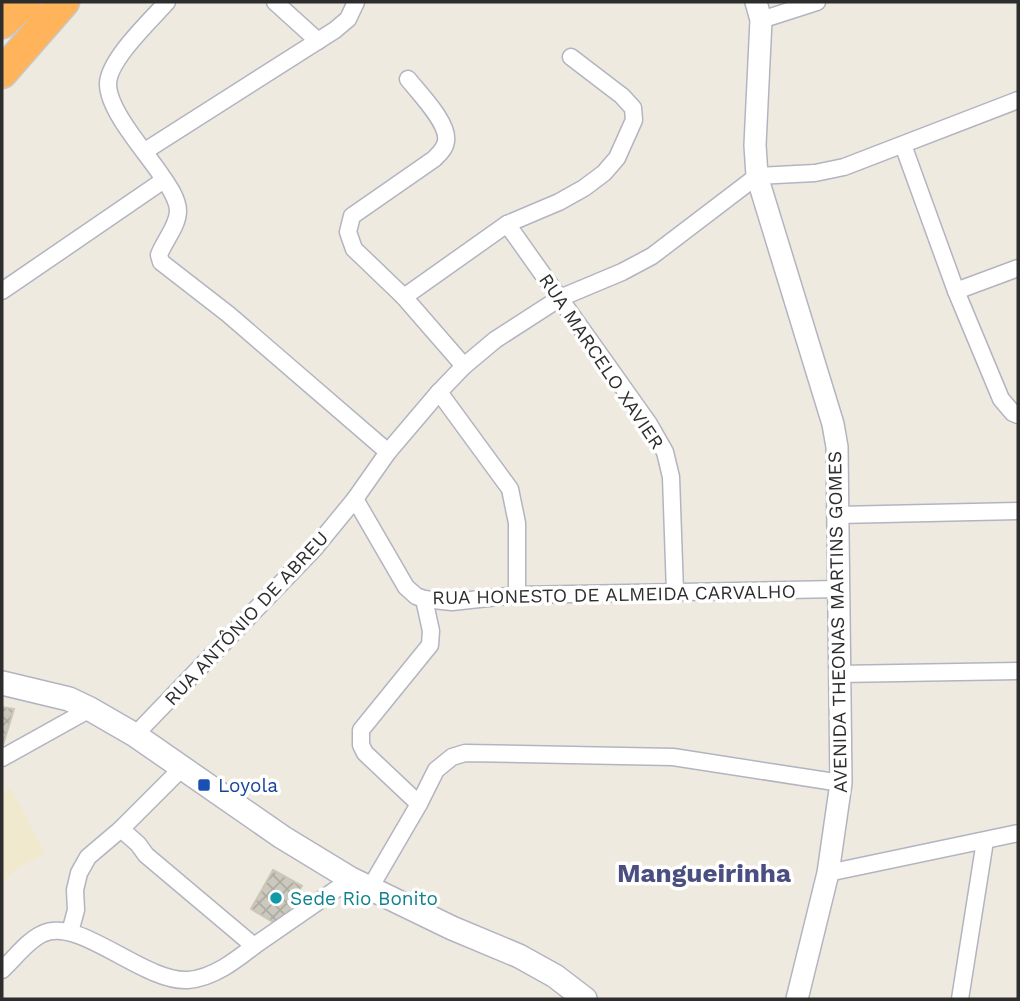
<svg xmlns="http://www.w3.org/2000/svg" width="1020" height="1001" font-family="'Work Sans',sans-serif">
<defs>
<pattern id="building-cross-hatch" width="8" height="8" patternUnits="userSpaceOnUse" patternTransform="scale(1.75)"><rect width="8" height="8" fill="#cbc8bd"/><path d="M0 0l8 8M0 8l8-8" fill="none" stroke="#afaca3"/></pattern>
</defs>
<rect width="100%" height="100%" fill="#efeadf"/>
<!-- education -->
<path fill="#f1e9ce" d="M 11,788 L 45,854 L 18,867 L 2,883 L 2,792 Z"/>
<!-- building -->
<g fill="url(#building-cross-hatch)" stroke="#cbc6b8" stroke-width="2">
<path d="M 2,707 L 14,709 L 2,748 Z"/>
<path d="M 273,870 L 302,886 L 280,926 L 251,909 Z"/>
</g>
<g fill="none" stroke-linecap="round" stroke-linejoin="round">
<defs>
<g id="minor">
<path d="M 167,2 C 151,20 108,60 108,84 C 108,110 144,150 159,172 C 166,182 178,198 178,211 C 178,226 164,241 159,255 L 161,262 L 228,314 L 388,452"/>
<path d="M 275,2 L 318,41"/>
<path d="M 761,20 L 817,2"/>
<path d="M 408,79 C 419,93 449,123 446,141 C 445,149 439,154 434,159 L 352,216 L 348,232 L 354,249 L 404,297 L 464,366"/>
<path d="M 903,145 L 956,291 L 1001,399 L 1013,413 L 1018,415"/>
<path d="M 145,151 L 335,30 L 348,19 L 356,2"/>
<path d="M 507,224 L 649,424 L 665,452 L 671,477 L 675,592"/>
<path d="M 2,291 L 164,180"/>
<path d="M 956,291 L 1018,268"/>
<path d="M 404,297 L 507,224 L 559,202 L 584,188 L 604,173 L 617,158 L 634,120 L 633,108 L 622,96 L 571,57"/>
<path d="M 439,392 L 510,489 L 517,523 L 517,595"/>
<path d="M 355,499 L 406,587 L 416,596 L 424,599 L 452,602 L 517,595 L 838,589"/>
<path d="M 838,515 L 1018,511"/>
<path d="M 839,674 L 1018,671"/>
<path d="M 135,735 L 314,549 L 355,499 L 388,452 L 439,392 L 464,366 L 495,340 L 560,298 L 622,272 L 652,256 L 757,176 L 815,173 L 844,167 L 1018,100"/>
<path d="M 2,758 L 90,709"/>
<path d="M 181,769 L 121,829 L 138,844 L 146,855 L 254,946 L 351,879"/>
<path d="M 419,804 L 365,753 L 361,745 L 361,730 L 430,645 L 431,631 L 424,599"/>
<path d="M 828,873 L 1018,833"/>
<path d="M 370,888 L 419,804 L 436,770 L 452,757 L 465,753 L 673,757 L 841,783"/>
<path d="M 70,932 L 76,910 L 75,890 L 79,873 L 88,857 L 121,829"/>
<path d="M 2,970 C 14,959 27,941 42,934 C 78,915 144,983 188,980 C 213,978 235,961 254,946"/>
<path d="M 960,999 L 985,841"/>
</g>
<path id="tertiary" d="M 756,2 L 761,20 L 755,145 L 757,176 L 833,424 L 837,447 L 841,783 L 828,873 L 797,999"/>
<path id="secondary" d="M 2,683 L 69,699 L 90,709 L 135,735 L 282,837 L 351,879 L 452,928 L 519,956 L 555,976 L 585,999"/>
<g id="motorway">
<path d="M 2,23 L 26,2"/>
<path d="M 2,73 L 64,2"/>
</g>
</defs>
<!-- minor casing -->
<use href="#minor" stroke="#b3b4c1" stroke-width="19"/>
<!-- tertiary casing -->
<use href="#tertiary" stroke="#b3b4c1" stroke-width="24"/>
<!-- secondary casing -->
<use href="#secondary" stroke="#b3b4c1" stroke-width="26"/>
<!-- motorway casing -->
<use href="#motorway" stroke="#c8c8c8" stroke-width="33"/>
<!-- minor -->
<use href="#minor" stroke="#fff" stroke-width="16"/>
<!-- tertiary -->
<use href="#tertiary" stroke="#fff" stroke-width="21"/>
<!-- secondary -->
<use href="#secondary" stroke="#fff" stroke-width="23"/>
<!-- motorway -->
<use href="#motorway" stroke="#ffb35a" stroke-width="30"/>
</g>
<!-- markers -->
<rect fill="#1a4fb4" stroke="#fff" stroke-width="2.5" x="197" y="778" width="14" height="14" rx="3.5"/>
<circle fill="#0f9aa8" stroke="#fff" stroke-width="2.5" cx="276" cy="898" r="7"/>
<g text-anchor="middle" stroke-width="7" stroke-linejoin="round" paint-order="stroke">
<!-- street labels -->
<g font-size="19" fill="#2d2d2d" stroke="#fff">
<text transform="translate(602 361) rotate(56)" y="7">RUA MARCELO XAVIER</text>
<text transform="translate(614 594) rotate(-1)" y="7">RUA HONESTO DE ALMEIDA CARVALHO</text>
<text transform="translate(246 618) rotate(-47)" y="7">RUA ANTÔNIO DE ABREU</text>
<text transform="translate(837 622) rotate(-91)" y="7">AVENIDA THEONAS MARTINS GOMES</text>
</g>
<!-- transit labels -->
<g font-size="19" fill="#164399" stroke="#fff" text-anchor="start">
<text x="218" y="792">Loyola</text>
</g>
<!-- culture labels -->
<g font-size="19" fill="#0d838f" stroke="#fff" text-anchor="start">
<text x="290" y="905">Sede Rio Bonito</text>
</g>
<!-- district labels -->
<g font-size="26" font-weight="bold" fill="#4a4e81" stroke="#fff">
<text x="704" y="882">Mangueirinha</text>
</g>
</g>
<!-- border -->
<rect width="1020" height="1001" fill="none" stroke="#2d2d2d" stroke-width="7"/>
</svg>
